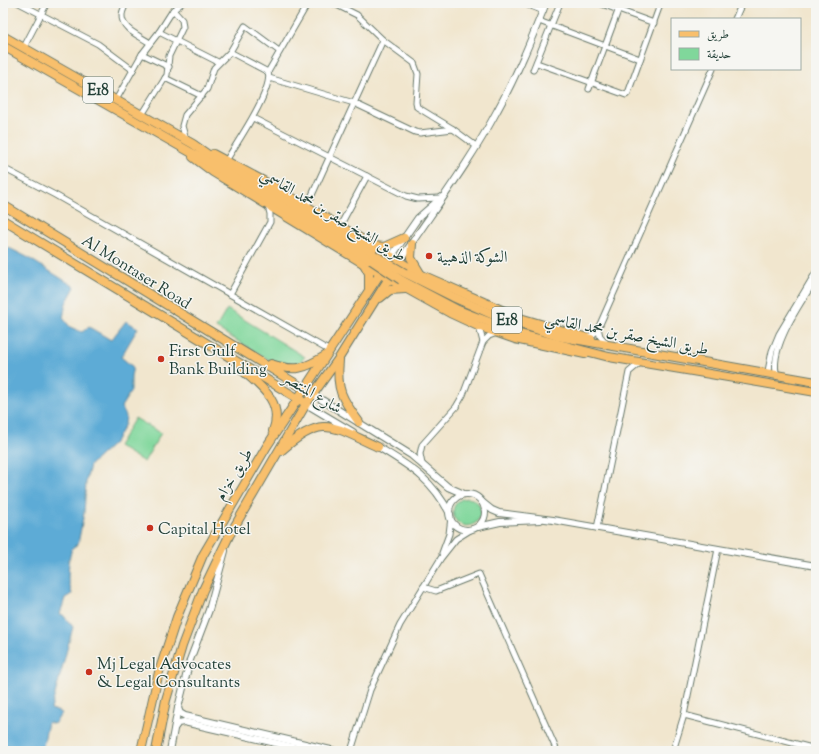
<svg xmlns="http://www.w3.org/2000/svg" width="819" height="754" font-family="'Sorts Mill Goudy',Amiri,serif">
<rect width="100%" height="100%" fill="#f6f6f2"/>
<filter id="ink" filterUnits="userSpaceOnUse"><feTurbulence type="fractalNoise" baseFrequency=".025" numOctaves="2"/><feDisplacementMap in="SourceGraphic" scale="8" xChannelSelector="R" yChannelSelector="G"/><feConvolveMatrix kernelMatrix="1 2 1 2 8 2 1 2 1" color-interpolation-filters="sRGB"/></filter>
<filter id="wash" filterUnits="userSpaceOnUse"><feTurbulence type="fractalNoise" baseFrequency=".012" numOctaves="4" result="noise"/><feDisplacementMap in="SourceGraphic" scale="16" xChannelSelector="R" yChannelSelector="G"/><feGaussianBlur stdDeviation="0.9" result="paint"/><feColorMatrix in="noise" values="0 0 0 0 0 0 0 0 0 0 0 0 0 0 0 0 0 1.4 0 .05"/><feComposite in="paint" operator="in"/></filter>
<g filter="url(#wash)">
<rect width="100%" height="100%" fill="#f1e6ce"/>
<!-- green -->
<g fill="#80d79b" stroke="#508a68">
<path d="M 227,309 L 305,357 L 297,365 L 276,364 L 216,328 Z"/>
<path d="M 135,418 L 161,433 L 144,462 L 118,446 Z"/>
<circle cx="467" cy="512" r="14"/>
</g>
<!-- water -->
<path fill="#5dabd6" stroke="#3e7485" d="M 3,245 L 27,257 L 75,287 L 66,303 L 63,318 L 70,327 L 82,332 L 89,327 L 111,340 L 126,321 L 138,328 L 121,357 L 133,367 L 131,376 L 131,391 L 121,407 L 126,416 L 125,424 L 115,442 L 90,465 L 86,482 L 84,513 L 78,544 L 72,548 L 69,560 L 68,579 L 72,594 L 65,598 L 60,614 L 63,615 L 73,627 L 51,709 L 62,713 L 54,724 L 48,722 L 42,751 L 3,751 Z"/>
</g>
<g filter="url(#ink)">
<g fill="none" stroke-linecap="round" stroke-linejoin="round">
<defs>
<g id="minor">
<path d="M 19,3 L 98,44 L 133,70"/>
<path d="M 126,3 C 125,7 122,11 122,15 C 121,29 140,36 150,43"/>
<path d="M 333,3 L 357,15 L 383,40 L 414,63 L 418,74 L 416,102 L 417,107 L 453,129 L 476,146"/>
<path d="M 523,3 L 543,11"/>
<path d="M 599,3 L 654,23"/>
<path d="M 735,19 L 742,3"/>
<path d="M 539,21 L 640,59"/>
<path d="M 159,32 L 218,62"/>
<path d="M 24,47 L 47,3"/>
<path d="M 230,52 L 268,72"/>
<path d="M 142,54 L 169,67"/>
<path d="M 537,63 L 626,95 L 628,93 L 660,5"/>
<path d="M 533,70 L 560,3"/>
<path d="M 165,78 L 202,96"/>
<path d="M 269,78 L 354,103 L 415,132 L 420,133 L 453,129"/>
<path d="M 589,89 L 621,3"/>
<path d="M 116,100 L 142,54 L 159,32 L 173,10 L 182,3"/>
<path d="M 142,115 L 167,75 L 169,56 L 183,27 L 182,20 L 173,10"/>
<path d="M 253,118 L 406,196 L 418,199 L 439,198"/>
<path d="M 186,140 L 182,126 L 185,115 L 207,89 L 214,68 L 230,52 L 245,26 L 279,51"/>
<path d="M 816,146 L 816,154"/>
<path d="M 226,161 C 236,144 274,89 268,72 L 308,3"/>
<path d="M 3,168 L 55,195 L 330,351"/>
<path d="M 307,206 L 383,40"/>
<path d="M 340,226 L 367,176"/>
<path d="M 230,294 L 270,222 L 270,214 L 268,206"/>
<path d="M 598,328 L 600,336 L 607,344"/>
<path d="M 586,337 L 592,335 L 597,331 L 713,69"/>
<path d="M 483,342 L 489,336 L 497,333"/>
<path d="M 768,371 L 772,351 L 779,334 L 816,272"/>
<path d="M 776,372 C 771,345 801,302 816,279"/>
<path d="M 422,464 L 420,454 L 422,445 L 456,407 L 463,395 L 483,342 L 479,327"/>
<path d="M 597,528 L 629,372 L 641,362"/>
<path d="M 442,553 L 449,534 L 451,517"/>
<path d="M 423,587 L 436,591 L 479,574 L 557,751"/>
<path d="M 684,715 L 816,749"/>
<path d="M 351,751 L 370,690 L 400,625 L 441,558 L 456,539 L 472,529"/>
<path d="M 673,751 L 684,715 L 718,549"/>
</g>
<g id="tertiary">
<path d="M 391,257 L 418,218 L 442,197"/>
<path d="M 399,262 C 432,212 469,164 497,111 C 516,77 531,40 546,3"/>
<path d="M 314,395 L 411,455 L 448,487 L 464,494"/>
<path d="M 306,404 L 353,432"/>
<path d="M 375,445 C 409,466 431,477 450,514"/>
<circle cx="467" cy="512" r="18"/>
<path d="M 482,502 L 492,510 L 499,513 L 553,520 L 816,566"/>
<path d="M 478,527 L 500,522 L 540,520"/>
<path d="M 178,708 L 180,713 L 185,716 L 335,751"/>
<path d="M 175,727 L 178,723 L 184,722 L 310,751"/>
<path d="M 170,751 L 178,708 L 190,660 L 209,610 L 225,551"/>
</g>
<g id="primary">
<path d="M 213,154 L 271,185 L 422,275 L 520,318 L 591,339"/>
<path d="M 193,157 L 213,172 L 389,279 L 450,313 L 478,326 L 515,339 L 585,354"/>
<path d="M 3,205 L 308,391"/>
<path d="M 3,220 L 302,401"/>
<path d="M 412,244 L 411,258 L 420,273"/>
<path d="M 375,246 L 384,247 L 404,238"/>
<path d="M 364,264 L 369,273 L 369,289"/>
<path d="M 380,298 L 390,290 L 405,289"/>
<path d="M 339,360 C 336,390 342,399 359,422"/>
<path d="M 271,364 C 295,372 304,369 325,356"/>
<path d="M 243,371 C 262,387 284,403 273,431"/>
<path d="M 282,450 C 324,413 333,427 378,447"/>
<path d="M 141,751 L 159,672 L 177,617 L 203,555 L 267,446 L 391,257"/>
<path d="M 156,751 L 166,700 L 182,646 L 203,590 L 229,536 L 306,404 L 339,358 L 399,262"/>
</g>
<g id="trunk">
<path d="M 3,36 L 193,144 L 210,156 L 374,255"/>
<path d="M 3,46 L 213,165 L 371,260"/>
<path d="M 405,273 L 453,297 L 496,316 L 557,336 L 816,382"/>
<path d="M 401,280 L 458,310 L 520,334 L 609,357 L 816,392"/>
</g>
</defs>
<!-- minor casing -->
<use href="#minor" stroke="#68786a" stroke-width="7"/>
<!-- tertiary casing -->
<use href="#tertiary" stroke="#68786a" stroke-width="8"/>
<!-- primary casing -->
<use href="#primary" stroke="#68786a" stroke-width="10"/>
<!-- trunk casing -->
<use href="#trunk" stroke="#68786a" stroke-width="10"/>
<!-- minor -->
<use href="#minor" stroke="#fff" stroke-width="5"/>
<!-- tertiary -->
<use href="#tertiary" stroke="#fff" stroke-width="6"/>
<!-- primary -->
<use href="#primary" stroke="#f8bf6c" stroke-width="8"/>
<!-- trunk -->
<use href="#trunk" stroke="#f8bf6c" stroke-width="8"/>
<defs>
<g id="trunk-bridge">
<path d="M 374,255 L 405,273"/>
<path d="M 371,260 L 401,280"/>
</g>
</defs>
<!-- trunk-bridge casing -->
<use href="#trunk-bridge" stroke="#68786a" stroke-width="10" stroke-linecap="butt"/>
<!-- trunk-bridge -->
<use href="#trunk-bridge" stroke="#f8bf6c" stroke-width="8"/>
</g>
</g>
<!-- markers -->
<g fill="#c8321e" stroke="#f6f6f2" stroke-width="1.5">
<circle cx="429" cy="256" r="4"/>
<circle cx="161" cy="359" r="4"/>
<circle cx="150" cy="528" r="4"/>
<circle cx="89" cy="672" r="4"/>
</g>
<g text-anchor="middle" stroke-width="3" stroke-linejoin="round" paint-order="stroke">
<!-- shield labels -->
<g fill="#f6f6f2" stroke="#60746d" stroke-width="1">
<rect x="83" y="77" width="30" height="26" rx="3"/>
<rect x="492" y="307" width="30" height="26" rx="3"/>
</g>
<g font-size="15" font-weight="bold" fill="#1f3d34">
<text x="98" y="95">E18</text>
<text x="507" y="325">E18</text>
</g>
<!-- street labels -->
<g font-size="16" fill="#1f3d34" stroke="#f6f6f2">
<text transform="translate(334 214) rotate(31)" y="6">طريق الشيخ صقر بن محمد القاسمي</text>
<text transform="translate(137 271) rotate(32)" y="6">Al Montaser Road</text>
<text transform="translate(627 333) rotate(11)" y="6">طريق الشيخ صقر بن محمد القاسمي</text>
<text transform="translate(313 392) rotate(31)" y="6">شارع المنتصر</text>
<text transform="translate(233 474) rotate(-59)" y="6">طريق خزام</text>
</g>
<!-- poi labels -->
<g font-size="16" fill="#1f3d34" stroke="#f6f6f2" text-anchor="start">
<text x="437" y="262">الشوكة الذهبية</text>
<text x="169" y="356">First Gulf<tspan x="169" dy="18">Bank Building</tspan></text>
<text x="158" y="534">Capital Hotel</text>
<text x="97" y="669">Mj Legal Advocates<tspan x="97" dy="18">&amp; Legal Consultants</tspan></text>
</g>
</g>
<!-- margin -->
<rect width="819" height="754" fill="none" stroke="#f6f6f2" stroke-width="16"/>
<!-- legend -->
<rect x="671" y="18" width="130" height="52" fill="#f6f6f2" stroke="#a0aca6"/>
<rect x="679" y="31" width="20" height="6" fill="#f8bf6c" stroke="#a0aca6"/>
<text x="707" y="38" font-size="12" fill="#1f3d34">طريق</text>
<rect x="679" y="48" width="20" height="12" fill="#80d79b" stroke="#a0aca6"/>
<text x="707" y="58" font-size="12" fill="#1f3d34">حديقة</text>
</svg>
